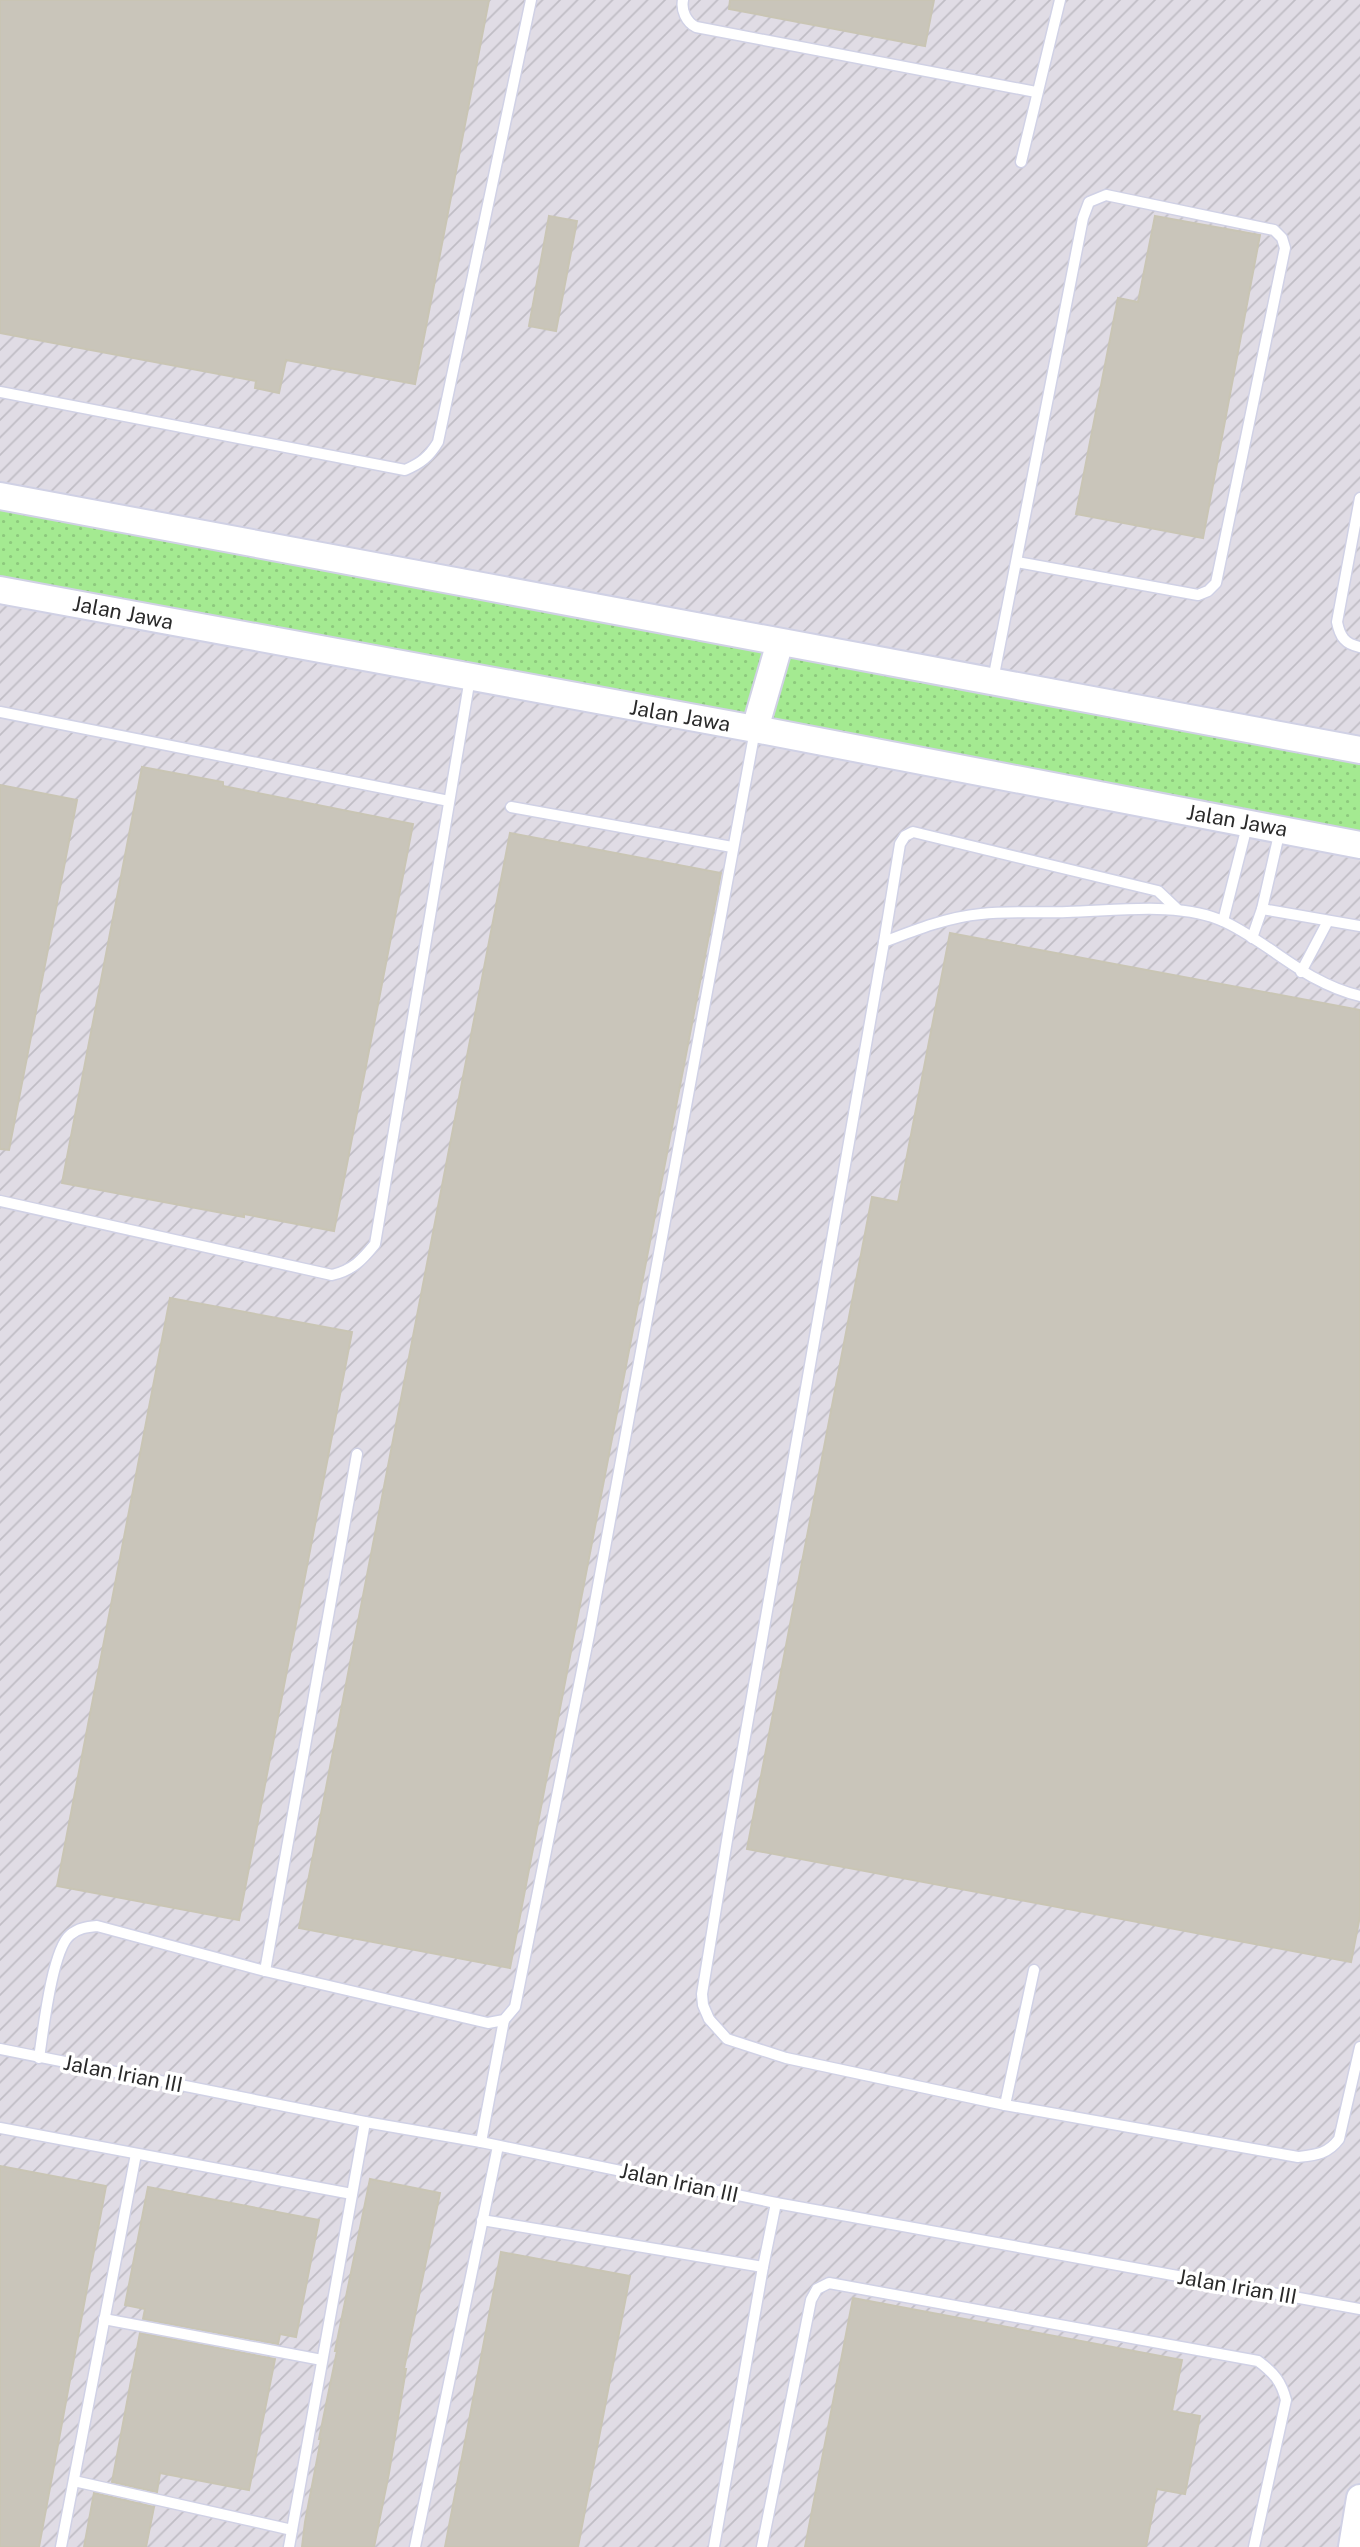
<svg xmlns="http://www.w3.org/2000/svg" width="1360" height="2547" font-family="'Public Sans',sans-serif">
<defs>
<pattern id="industrial-furrows" width="10" height="10" patternUnits="userSpaceOnUse" patternTransform="scale(1.75)"><rect width="10" height="10" fill="#e0dce5"/><path d="M-1 1l2-2M0 10L10 0M9 11l2-2" fill="none" stroke="#c0bdc5"/></pattern>
<pattern id="grass-dots" width="8" height="8" patternUnits="userSpaceOnUse" patternTransform="scale(1.75)"><rect width="8" height="8" fill="#a4ea91"/><path d="M2 2h.1M6 6h.1" fill="none" stroke="#8dc97d" stroke-width="1.8" stroke-linecap="round"/></pattern>
</defs>
<rect width="100%" height="100%" fill="#eee8db"/>
<!-- industrial -->
<rect fill="url(#industrial-furrows)" x="0" y="0" width="1360" height="2547"/>
<!-- grass -->
<path fill="url(#grass-dots)" d="M 0,496 L 1360,752 L 1360,845 L 0,590 Z"/>
<!-- building -->
<g fill="#c9c5ba" stroke="#c9c5b4" stroke-width="2">
<path d="M 0,0 L 489,0 L 415,384 L 286,360 L 279,393 L 255,388 L 256,381 L 0,333 Z"/>
<path d="M 730,0 L 934,0 L 925,46 L 729,9 Z"/>
<path d="M 549,216 L 577,221 L 556,331 L 529,326 Z"/>
<path d="M 1155,216 L 1260,235 L 1203,538 L 1076,514 L 1118,298 L 1138,302 Z"/>
<path d="M 142,767 L 223,782 L 223,786 L 413,824 L 334,1231 L 244,1214 L 244,1217 L 62,1183 Z"/>
<path d="M 0,785 L 77,800 L 9,1150 L 0,1149 Z"/>
<path d="M 510,833 L 721,873 L 510,1968 L 299,1928 Z"/>
<path d="M 950,933 L 1360,1010 L 1360,1916 L 1351,1962 L 747,1849 L 872,1197 L 898,1202 Z"/>
<path d="M 170,1298 L 352,1332 L 239,1920 L 57,1886 Z"/>
<path d="M 0,2166 L 106,2186 L 39,2547 L 0,2547 Z"/>
<path d="M 370,2179 L 440,2193 L 404,2369 L 406,2369 L 389,2473 L 374,2547 L 302,2547 L 305,2522 L 321,2439 L 319,2439 L 337,2351 L 335,2351 Z"/>
<path d="M 148,2187 L 319,2220 L 296,2337 L 280,2334 L 278,2344 L 143,2319 L 145,2309 L 125,2305 Z"/>
<path d="M 501,2252 L 630,2276 L 578,2547 L 445,2547 Z"/>
<path d="M 853,2298 L 1182,2360 L 1172,2411 L 1200,2416 L 1185,2494 L 1157,2489 L 1146,2547 L 805,2547 Z"/>
<path d="M 140,2333 L 275,2359 L 249,2490 L 160,2473 L 157,2492 L 112,2482 Z"/>
<path d="M 94,2493 L 154,2507 L 146,2547 L 84,2547 Z"/>
</g>
<g fill="none" stroke-linecap="round" stroke-linejoin="round">
<defs>
<g id="lane">
<path d="M 683,0 C 681,10 686,22 696,27 L 1036,92"/>
<path d="M 1021,162 L 1060,0"/>
<path d="M 0,392 L 405,470 C 421,463 429,457 438,442 L 531,0"/>
<path d="M 1360,498 L 1337,622 C 1340,637 1345,644 1360,647"/>
<path d="M 993,680 L 1083,218 L 1089,202 L 1106,195 L 1274,230 L 1282,238 L 1285,248 L 1216,583 L 1208,591 L 1198,595 L 1017,562"/>
<path d="M 0,712 L 449,801"/>
<path d="M 511,807 L 732,847"/>
<path d="M 1262,909 L 1360,926"/>
<path d="M 1223,921 L 1247,826"/>
<path d="M 1252,938 L 1262,909 L 1280,830"/>
<path d="M 884,942 L 900,844 L 905,836 L 913,832 L 1158,891 L 1177,909"/>
<path d="M 1301,972 L 1328,921"/>
<path d="M 1360,996 C 1305,983 1273,945 1225,922 C 1181,901 1115,911 1067,912 C 1039,913 1009,911 981,914 C 948,917 915,930 884,942 L 729,1828 L 702,1994 L 703,2005 L 709,2019 L 727,2039 L 786,2058 L 1005,2105 L 1298,2157 C 1316,2155 1328,2154 1339,2139 L 1360,2047"/>
<path d="M 0,1201 L 332,1275 C 353,1270 362,1260 375,1244 L 470,678"/>
<path d="M 265,1971 L 357,1454"/>
<path d="M 0,2049 L 365,2122 L 481,2142 L 776,2203 L 1360,2309"/>
<path d="M 39,2058 C 43,2032 52,1950 70,1935 C 78,1928 87,1927 97,1926 L 265,1971 L 488,2023 L 504,2020 L 515,2007 L 589,1635 L 755,730"/>
<path d="M 1005,2105 L 1034,1970"/>
<path d="M 0,2128 L 352,2194"/>
<path d="M 481,2142 L 504,2020"/>
<path d="M 482,2220 L 763,2267"/>
<path d="M 104,2319 L 322,2360"/>
<path d="M 74,2481 L 292,2530"/>
<path d="M 61,2547 L 136,2154"/>
<path d="M 289,2547 L 365,2122"/>
<path d="M 415,2547 L 498,2146"/>
<path d="M 714,2547 L 763,2267 L 776,2203"/>
<path d="M 762,2547 L 811,2300 L 817,2289 L 829,2283 L 1258,2361 C 1274,2373 1281,2381 1286,2400 L 1254,2547"/>
</g>
<g id="secondary">
<path d="M 0,496 L 1360,750"/>
<path d="M 0,590 L 755,729 L 1360,845"/>
<path d="M 755,729 L 780,642"/>
<path d="M 1352,2547 L 1360,2498"/>
</g>
</defs>
<!-- lane casing -->
<use href="#lane" stroke="#d0d1e5" stroke-width="13"/>
<!-- secondary casing -->
<use href="#secondary" stroke="#d0d1e5" stroke-width="30"/>
<!-- lane -->
<use href="#lane" stroke="#fff" stroke-width="10"/>
<!-- secondary -->
<use href="#secondary" stroke="#fff" stroke-width="26"/>
</g>
<g text-anchor="middle" stroke-width="7" stroke-linejoin="round" paint-order="stroke">
<!-- street labels -->
<g font-size="21" fill="#2a2a2a" stroke="#fff">
<text transform="translate(123 613) rotate(11)" y="7">Jalan Jawa</text>
<text transform="translate(680 716) rotate(10)" y="7">Jalan Jawa</text>
<text transform="translate(1237 821) rotate(10)" y="7">Jalan Jawa</text>
<text transform="translate(123 2074) rotate(11)" y="7">Jalan Irian III</text>
<text transform="translate(679 2183) rotate(12)" y="7">Jalan Irian III</text>
<text transform="translate(1237 2287) rotate(10)" y="7">Jalan Irian III</text>
</g>
</g>
</svg>
